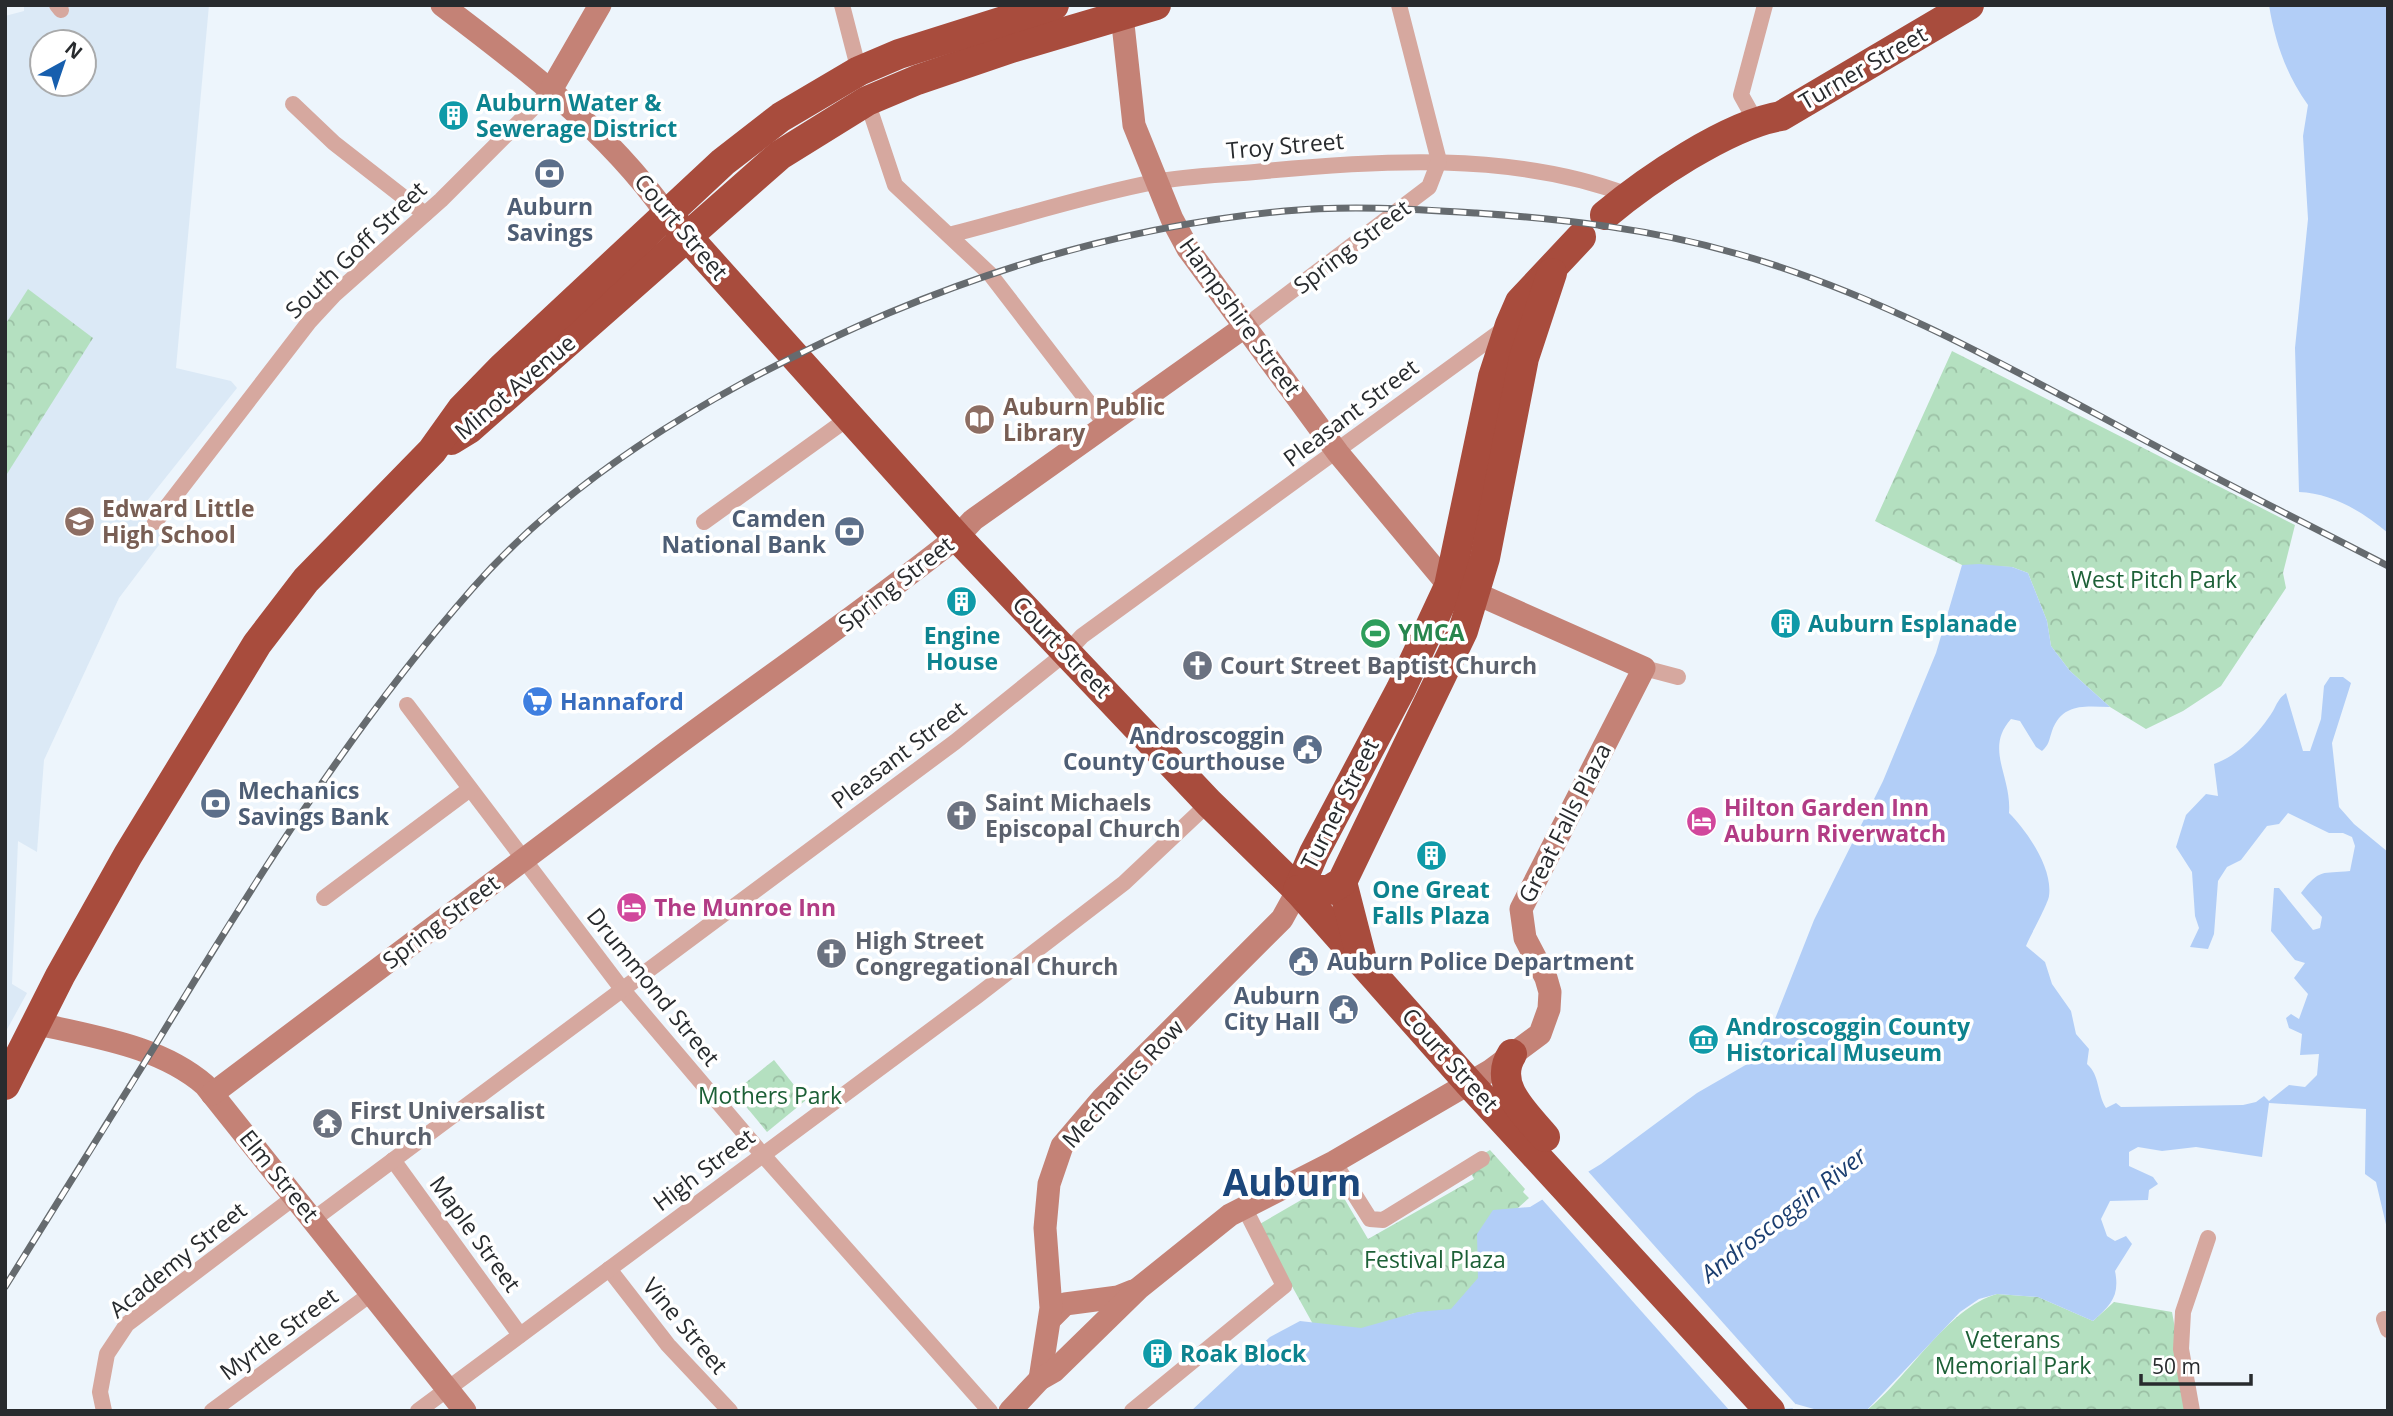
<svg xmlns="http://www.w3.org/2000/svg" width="2393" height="1416" font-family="'Open Sans',sans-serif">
<defs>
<pattern id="park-crowns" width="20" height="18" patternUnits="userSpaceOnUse" patternTransform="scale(1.75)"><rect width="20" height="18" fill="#b4e0c0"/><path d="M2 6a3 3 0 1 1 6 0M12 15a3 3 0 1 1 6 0" fill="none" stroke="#9bc0a5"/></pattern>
</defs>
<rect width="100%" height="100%" fill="#edf5fc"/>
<!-- built -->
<path fill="#dbe9f6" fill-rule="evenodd" d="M 24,5 L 209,5 L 176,368 L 231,381 L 237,388 L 139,511 L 168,533 L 119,598 L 44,760 L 37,852 L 18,841 L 12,984 L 27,993 L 5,1033 L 5,16 L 24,11 ZM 42,42 L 84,42 L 84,84 L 42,84 Z"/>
<!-- park -->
<g fill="url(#park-crowns)">
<path d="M 28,289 L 93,338 L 5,477 L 5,325 Z"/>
<path d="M 1952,351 L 2295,525 L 2283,573 L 2286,588 L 2221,686 L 2183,711 L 2146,729 L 2110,707 L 2070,671 L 2051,646 L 2047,621 L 2028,573 L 2012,567 L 1962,565 L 1875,521 Z"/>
<path d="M 774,1060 L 806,1100 L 767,1132 L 734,1092 Z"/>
<path d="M 1490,1150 L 1525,1189 L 1523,1192 L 1529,1198 L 1510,1215 L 1480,1301 C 1467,1305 1455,1309 1442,1312 C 1420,1316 1410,1306 1392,1328 L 1319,1335 L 1258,1225 L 1334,1181 L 1368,1239 L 1474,1179 L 1466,1164 Z"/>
<path d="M 1997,1294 L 2038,1297 L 2093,1321 L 2114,1302 L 2172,1312 L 2190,1411 L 1866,1411 C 1908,1378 1947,1308 1997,1294 Z"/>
</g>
<!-- water -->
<g fill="#b2cef7">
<path d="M 2269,5 L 2388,5 L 2388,533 C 2363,512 2332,493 2299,492 L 2295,348 L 2308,219 L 2303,136 L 2308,105 C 2286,74 2275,42 2269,5 Z"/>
<path d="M 1979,564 L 2012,567 L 2028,573 L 2047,621 L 2051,646 L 2070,671 L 2110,707 C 2084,706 2062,703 2052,731 C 2049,740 2049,745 2042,751 L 2036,747 L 2020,721 L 2011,719 C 1984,749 2012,776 2009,813 C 2027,831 2053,868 2049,896 C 2048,904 2030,936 2026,946 L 2045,962 L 2052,984 L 2071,1011 L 2076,1034 L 2089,1049 L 2087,1064 C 2100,1075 2097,1094 2106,1108 L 2116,1103 L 2121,1107 L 2243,1105 L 2256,1102 L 2264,1096 L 2269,1101 L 2289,1085 L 2305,1087 L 2317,1075 L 2319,1054 L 2300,1055 L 2302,1034 L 2289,1028 L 2286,1018 L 2291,1014 L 2299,1019 L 2308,994 L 2294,978 L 2305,963 L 2295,960 L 2271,931 L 2274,888 L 2279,888 L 2313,930 L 2320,928 L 2322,917 L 2301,893 C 2320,868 2322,874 2350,871 L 2355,846 L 2352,837 L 2343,833 L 2329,833 L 2288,813 L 2279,824 L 2267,826 L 2241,860 L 2227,867 L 2218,881 L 2214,934 L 2208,949 L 2190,947 L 2199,928 L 2195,916 L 2192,872 L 2176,847 L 2186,815 L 2206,794 L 2218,796 L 2214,764 C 2238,756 2259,733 2273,711 C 2277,704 2278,699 2286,693 L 2303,751 L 2310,751 L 2321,719 L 2324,686 L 2330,677 L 2343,677 L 2351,683 L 2332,743 L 2339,807 L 2354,824 L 2388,852 L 2388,1233 L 2376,1182 L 2365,1174 L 2366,1109 L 2269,1103 L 2262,1157 L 2196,1147 L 2162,1151 L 2138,1147 L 2129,1152 L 2129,1166 L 2153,1177 L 2158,1184 L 2149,1190 L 2148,1200 L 2110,1201 L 2101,1219 L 2107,1236 L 2115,1241 L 2126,1236 L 2132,1244 L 2115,1271 C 2120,1296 2111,1305 2093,1321 L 2038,1297 L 1997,1294 L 1979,1299 L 1960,1312 L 1866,1411 L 1821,1411 L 1796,1404 L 1791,1411 L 1191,1411 L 1270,1337 L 1300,1321 L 1361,1328 L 1418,1312 L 1451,1309 L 1478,1278 L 1477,1234 L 1493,1210 L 1530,1207 L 1601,1164 L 1697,1093 L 1749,1063 L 1773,1024 L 1814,920 L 1883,781 L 1936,653 L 1962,565 Z"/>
</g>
<!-- pier -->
<path fill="#edf5fc" d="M 1586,1169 L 1799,1408 L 1730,1411 L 1540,1197 Z"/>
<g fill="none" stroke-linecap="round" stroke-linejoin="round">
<!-- street -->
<g stroke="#d6a89f" stroke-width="16">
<path d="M 57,5 L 61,10"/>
<path d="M 842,5 L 859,71"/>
<path d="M 867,101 L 895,185 L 990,274 L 1106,425"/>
<path d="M 293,104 L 334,143 L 425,214"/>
<path d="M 1755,120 L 1741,95 L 1765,5"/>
<path d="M 949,235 C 1017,218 1086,195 1155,182 C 1187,176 1222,175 1255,172 C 1375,160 1513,151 1628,195"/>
<path d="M 1243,328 L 1429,187 L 1439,161 L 1399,5"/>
<path d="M 155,522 L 309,322 L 334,295 L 441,200 L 551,90"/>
<path d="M 704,522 L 850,417"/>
<path d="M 1644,668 L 1678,677"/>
<path d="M 407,705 L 622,989 L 762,1154 L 990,1411"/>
<path d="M 324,898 L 470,789"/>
<path d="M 393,1160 L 520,1335"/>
<path d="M 1334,1162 L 1370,1219 L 1383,1220 L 1482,1159"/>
<path d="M 314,1219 L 955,742 L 1068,651 L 1082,636 L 1508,326"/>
<path d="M 609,1269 L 668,1345 L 730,1411"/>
<path d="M 2384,1319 L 2388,1330"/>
<path d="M 104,1411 L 100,1392 L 107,1354 L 127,1324 L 296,1196"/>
<path d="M 212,1411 L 372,1293"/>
<path d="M 418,1411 L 977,996 L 1124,883 L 1209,803"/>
<path d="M 1132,1411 L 1284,1286 L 1244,1207"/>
<path d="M 2192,1411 L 2181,1349 L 2183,1312 L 2208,1238"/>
</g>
<!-- secondary -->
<g stroke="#c48276" stroke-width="23">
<path d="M 442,5 C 524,67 606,129 666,213"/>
<path d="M 551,90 L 600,5"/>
<path d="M 35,1023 C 92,1037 159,1045 205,1085 L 465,1411"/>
<path d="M 212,1094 C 363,981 513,867 664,754 C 762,681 862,613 957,537 L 973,520 L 1243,328"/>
<path d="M 1050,1319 L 1065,1304 L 1118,1297 L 1133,1291"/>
<path d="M 1040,1379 L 1051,1308 L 1045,1228 L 1049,1184 L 1062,1146 L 1102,1099 L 1282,919 L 1298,890"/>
<path d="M 1010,1411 L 1040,1379 L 1054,1371 L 1139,1288 L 1230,1215 L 1334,1162 L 1490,1071 L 1540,1034 L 1549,1009 L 1550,992 L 1546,978 L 1525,938 L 1521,909 L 1644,668 L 1475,593 L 1449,586 L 1338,453 L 1188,249 L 1172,219 L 1134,125 L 1122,15 L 1123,5"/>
</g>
<!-- highway -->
<g stroke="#a84c3d" stroke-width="30">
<path d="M 666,213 L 957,537 L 1209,803 L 1298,890 L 1469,1083 L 1770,1411"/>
<path d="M 1605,215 C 1647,180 1727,125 1781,116 L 1969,5"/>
<path d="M 451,440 L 469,429 L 780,155 L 867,101 L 917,80 L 1011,48 L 1156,5"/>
<path d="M 1342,882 L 1361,956"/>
<path d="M 1298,890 L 1314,853 L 1401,689 L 1449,586 L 1493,377 L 1510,325 L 1520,302 L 1581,237"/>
<path d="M 1298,890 L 1329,890 L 1342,882 L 1463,631 L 1485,558 L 1524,358 L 1552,273"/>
<path d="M 1512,1054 C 1492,1085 1526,1114 1545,1137"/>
<path d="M 5,1085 L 60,976 L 128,855 L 257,644 L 306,580 L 432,451 L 462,409 L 502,368 L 723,162 L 781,117 L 859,71 L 899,54 L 1054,5"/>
</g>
<defs>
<path id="rail" d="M 5,1287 C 54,1208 104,1129 153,1049 C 249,890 349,729 472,589 C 545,505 644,437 741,384 C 909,293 1093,229 1285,211 C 1349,205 1412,209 1476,213 C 1564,219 1652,229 1738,254 C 1885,296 2017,372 2152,444 C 2230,486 2309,525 2388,566"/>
</defs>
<!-- rail casing -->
<use href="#rail" stroke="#666b6f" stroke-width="7"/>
<!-- rail -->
<use href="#rail" stroke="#fff" stroke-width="4.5" stroke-dasharray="13" stroke-linecap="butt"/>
</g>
<!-- icons -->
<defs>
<symbol id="building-disc" viewBox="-11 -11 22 22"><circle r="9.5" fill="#0f9aa8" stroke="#fff"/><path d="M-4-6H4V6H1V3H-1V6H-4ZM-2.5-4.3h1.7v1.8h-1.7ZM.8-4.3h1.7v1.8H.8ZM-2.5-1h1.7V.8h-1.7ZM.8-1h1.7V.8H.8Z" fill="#fff"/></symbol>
<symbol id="bank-disc" viewBox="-11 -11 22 22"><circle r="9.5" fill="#5c6f8a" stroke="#fff"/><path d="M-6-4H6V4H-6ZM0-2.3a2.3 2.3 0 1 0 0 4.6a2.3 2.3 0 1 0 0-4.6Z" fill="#fff"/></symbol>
<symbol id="library-disc" viewBox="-11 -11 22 22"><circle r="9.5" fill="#8d6e63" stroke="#fff"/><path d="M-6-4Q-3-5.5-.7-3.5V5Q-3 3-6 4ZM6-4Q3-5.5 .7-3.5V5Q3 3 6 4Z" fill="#fff"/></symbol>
<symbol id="school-disc" viewBox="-11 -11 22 22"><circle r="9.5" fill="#8d6e63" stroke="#fff"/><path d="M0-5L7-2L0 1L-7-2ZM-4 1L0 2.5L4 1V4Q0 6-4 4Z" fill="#fff"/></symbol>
<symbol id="stadium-disc" viewBox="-11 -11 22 22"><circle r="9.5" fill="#2e9e5b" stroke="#fff"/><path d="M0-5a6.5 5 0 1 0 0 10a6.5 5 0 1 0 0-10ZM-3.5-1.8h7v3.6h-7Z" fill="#fff"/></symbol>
<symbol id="church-disc" viewBox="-11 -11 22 22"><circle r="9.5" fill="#6b7280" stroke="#fff"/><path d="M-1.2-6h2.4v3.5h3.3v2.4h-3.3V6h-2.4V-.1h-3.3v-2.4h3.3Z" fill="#fff"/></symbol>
<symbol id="supermarket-disc" viewBox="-11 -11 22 22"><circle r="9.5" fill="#3f7fe0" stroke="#fff"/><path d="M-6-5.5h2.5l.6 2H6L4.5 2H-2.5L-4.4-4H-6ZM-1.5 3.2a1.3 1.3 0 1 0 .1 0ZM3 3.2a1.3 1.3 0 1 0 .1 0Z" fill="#fff"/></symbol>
<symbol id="civic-disc" viewBox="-11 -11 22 22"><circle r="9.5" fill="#5c6f8a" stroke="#fff"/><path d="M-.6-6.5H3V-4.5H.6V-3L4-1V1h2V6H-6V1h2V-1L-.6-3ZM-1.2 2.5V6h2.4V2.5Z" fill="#fff"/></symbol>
<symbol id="hotel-disc" viewBox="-11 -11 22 22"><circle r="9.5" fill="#d1479c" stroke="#fff"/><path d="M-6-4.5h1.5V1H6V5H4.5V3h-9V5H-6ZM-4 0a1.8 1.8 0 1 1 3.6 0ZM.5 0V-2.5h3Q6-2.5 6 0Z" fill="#fff"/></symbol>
<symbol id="museum-disc" viewBox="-11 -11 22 22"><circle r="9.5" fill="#0f9aa8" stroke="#fff"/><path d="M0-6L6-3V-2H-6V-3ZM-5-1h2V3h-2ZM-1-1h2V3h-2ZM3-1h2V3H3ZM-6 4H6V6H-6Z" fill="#fff"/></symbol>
<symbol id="temple-disc" viewBox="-11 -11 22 22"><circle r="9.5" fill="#6b7280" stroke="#fff"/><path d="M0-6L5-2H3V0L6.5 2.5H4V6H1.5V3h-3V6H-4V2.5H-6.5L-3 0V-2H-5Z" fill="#fff"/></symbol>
</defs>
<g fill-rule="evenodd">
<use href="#building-disc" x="436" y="98" width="35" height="35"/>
<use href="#bank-disc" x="532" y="156" width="35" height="35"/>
<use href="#library-disc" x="962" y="402" width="35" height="35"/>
<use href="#school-disc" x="62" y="504" width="35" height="35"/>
<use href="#bank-disc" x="832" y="514" width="35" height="35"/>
<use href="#building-disc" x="944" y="584" width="35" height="35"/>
<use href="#building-disc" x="1768" y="606" width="35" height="35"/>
<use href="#stadium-disc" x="1358" y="616" width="35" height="35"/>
<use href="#church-disc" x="1180" y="648" width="35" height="35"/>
<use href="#supermarket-disc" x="520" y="684" width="35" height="35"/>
<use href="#civic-disc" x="1290" y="732" width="35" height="35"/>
<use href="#bank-disc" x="198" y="786" width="35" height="35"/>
<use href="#church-disc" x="944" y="798" width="35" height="35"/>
<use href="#hotel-disc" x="1684" y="804" width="35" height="35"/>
<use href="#building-disc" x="1414" y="838" width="35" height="35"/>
<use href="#hotel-disc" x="614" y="890" width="35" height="35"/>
<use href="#church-disc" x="814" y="936" width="35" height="35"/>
<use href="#civic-disc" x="1286" y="944" width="35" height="35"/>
<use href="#civic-disc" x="1326" y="992" width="35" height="35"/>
<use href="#museum-disc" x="1686" y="1022" width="35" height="35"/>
<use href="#temple-disc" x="310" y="1106" width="35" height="35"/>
<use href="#building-disc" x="1140" y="1336" width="35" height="35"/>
</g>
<g text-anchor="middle" stroke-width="7" stroke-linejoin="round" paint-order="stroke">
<!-- street labels -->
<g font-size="23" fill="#282b2e" stroke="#fff">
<text transform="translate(1863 68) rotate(-30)" y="8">Turner Street</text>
<text transform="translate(1285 146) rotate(-5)" y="8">Troy Street</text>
<text transform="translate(681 227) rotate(50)" y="8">Court Street</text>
<text transform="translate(1352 247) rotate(-37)" y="8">Spring Street</text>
<text transform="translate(356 250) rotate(-44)" y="8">South Goff Street</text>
<text transform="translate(1240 317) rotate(54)" y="8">Hampshire Street</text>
<text transform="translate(515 387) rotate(-40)" y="8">Minot Avenue</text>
<text transform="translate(1351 413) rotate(-37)" y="8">Pleasant Street</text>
<text transform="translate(896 584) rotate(-38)" y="8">Spring Street</text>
<text transform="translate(1062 647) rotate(46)" y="8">Court Street</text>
<text transform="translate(899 755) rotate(-37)" y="8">Pleasant Street</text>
<text transform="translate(1340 804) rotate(-63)" y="8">Turner Street</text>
<text transform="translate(1565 823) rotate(-63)" y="8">Great Falls Plaza</text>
<text transform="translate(441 922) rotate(-37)" y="8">Spring Street</text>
<text transform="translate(653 987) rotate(51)" y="8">Drummond Street</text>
<text transform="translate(1450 1060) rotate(48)" y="8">Court Street</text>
<text transform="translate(1123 1084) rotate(-47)" y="8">Mechanics Row</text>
<text transform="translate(704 1170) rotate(-37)" y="8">High Street</text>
<text transform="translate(279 1176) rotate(51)" y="8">Elm Street</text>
<text transform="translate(475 1234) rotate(54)" y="8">Maple Street</text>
<text transform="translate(178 1260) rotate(-39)" y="8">Academy Street</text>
<text transform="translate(685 1326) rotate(50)" y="8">Vine Street</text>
<text transform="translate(279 1334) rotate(-36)" y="8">Myrtle Street</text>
</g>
<!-- culture labels -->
<g font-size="23" font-weight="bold" fill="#0d838f" stroke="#fff" text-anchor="start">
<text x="476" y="111">Auburn Water &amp;<tspan x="476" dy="26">Sewerage District</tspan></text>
<text x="1808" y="632">Auburn Esplanade</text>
<text x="962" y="644" text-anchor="middle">Engine<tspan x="962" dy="26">House</tspan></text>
<text x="1431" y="898" text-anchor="middle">One Great<tspan x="1431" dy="26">Falls Plaza</tspan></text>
<text x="1726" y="1035">Androscoggin County<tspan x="1726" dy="26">Historical Museum</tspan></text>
<text x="1180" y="1362">Roak Block</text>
</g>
<!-- service labels -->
<g font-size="23" font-weight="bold" fill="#4e5e75" stroke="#fff" text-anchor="end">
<text x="550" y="215" text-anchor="middle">Auburn<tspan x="550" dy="26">Savings</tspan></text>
<text x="826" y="527">Camden<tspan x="826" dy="26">National Bank</tspan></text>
<text x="1285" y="744">Androscoggin<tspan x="1285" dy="26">County Courthouse</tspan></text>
<text x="238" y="799" text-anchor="start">Mechanics<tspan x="238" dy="26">Savings Bank</tspan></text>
<text x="1327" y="970" text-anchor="start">Auburn Police Department</text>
<text x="1320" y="1004">Auburn<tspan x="1320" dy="26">City Hall</tspan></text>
</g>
<!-- education labels -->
<g font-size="23" font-weight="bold" fill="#785e54" stroke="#fff" text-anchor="start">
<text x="1003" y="415">Auburn Public<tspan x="1003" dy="26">Library</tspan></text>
<text x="102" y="517">Edward Little<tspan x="102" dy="26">High School</tspan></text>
</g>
<!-- park labels -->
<g font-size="23" fill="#1d6037" stroke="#fff">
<text x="2154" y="588">West Pitch Park</text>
<text x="770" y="1104">Mothers Park</text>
<text x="1435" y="1268">Festival Plaza</text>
<text x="2013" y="1348">Veterans<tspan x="2013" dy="26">Memorial Park</tspan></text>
</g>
<!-- leisure labels -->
<g font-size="23" font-weight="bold" fill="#27864d" stroke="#fff" text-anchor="start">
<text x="1398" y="641">YMCA</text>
</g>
<!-- worship labels -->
<g font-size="23" font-weight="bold" fill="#5b616d" stroke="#fff" text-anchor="start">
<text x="1220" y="674">Court Street Baptist Church</text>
<text x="985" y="811">Saint Michaels<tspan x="985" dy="26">Episcopal Church</tspan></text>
<text x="855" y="949">High Street<tspan x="855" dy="26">Congregational Church</tspan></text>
<text x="350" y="1119">First Universalist<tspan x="350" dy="26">Church</tspan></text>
</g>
<!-- shop labels -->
<g font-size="23" font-weight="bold" fill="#366cbe" stroke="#fff" text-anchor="start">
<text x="560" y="710">Hannaford</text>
</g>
<!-- hotel labels -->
<g font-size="23" font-weight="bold" fill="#b23c85" stroke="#fff" text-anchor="start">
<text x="1724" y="816">Hilton Garden Inn<tspan x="1724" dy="26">Auburn Riverwatch</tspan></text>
<text x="654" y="916">The Munroe Inn</text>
</g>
<!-- water labels -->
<g font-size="24" font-style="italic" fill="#1b3e70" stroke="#fff">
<text transform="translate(1784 1215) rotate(-38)" y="8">Androscoggin River</text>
</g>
<!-- town labels -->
<g font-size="37" font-weight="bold" fill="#1c477b" stroke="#fff">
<text x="1292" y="1196">Auburn</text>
</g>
</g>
<!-- border -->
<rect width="2393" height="1416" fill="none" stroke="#282b2e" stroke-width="14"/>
<!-- north arrow -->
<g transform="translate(63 63) rotate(40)"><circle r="33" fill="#ffffff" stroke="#a9aaab" stroke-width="2"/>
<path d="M0-5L12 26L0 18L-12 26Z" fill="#175fae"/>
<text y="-10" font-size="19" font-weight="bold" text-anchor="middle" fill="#282b2e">N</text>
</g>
<!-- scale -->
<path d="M2141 1374v10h110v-10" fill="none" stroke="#282b2e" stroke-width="3.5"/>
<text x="2152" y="1374" font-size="21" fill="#282b2e" stroke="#ffffff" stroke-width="5" paint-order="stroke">50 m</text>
</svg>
